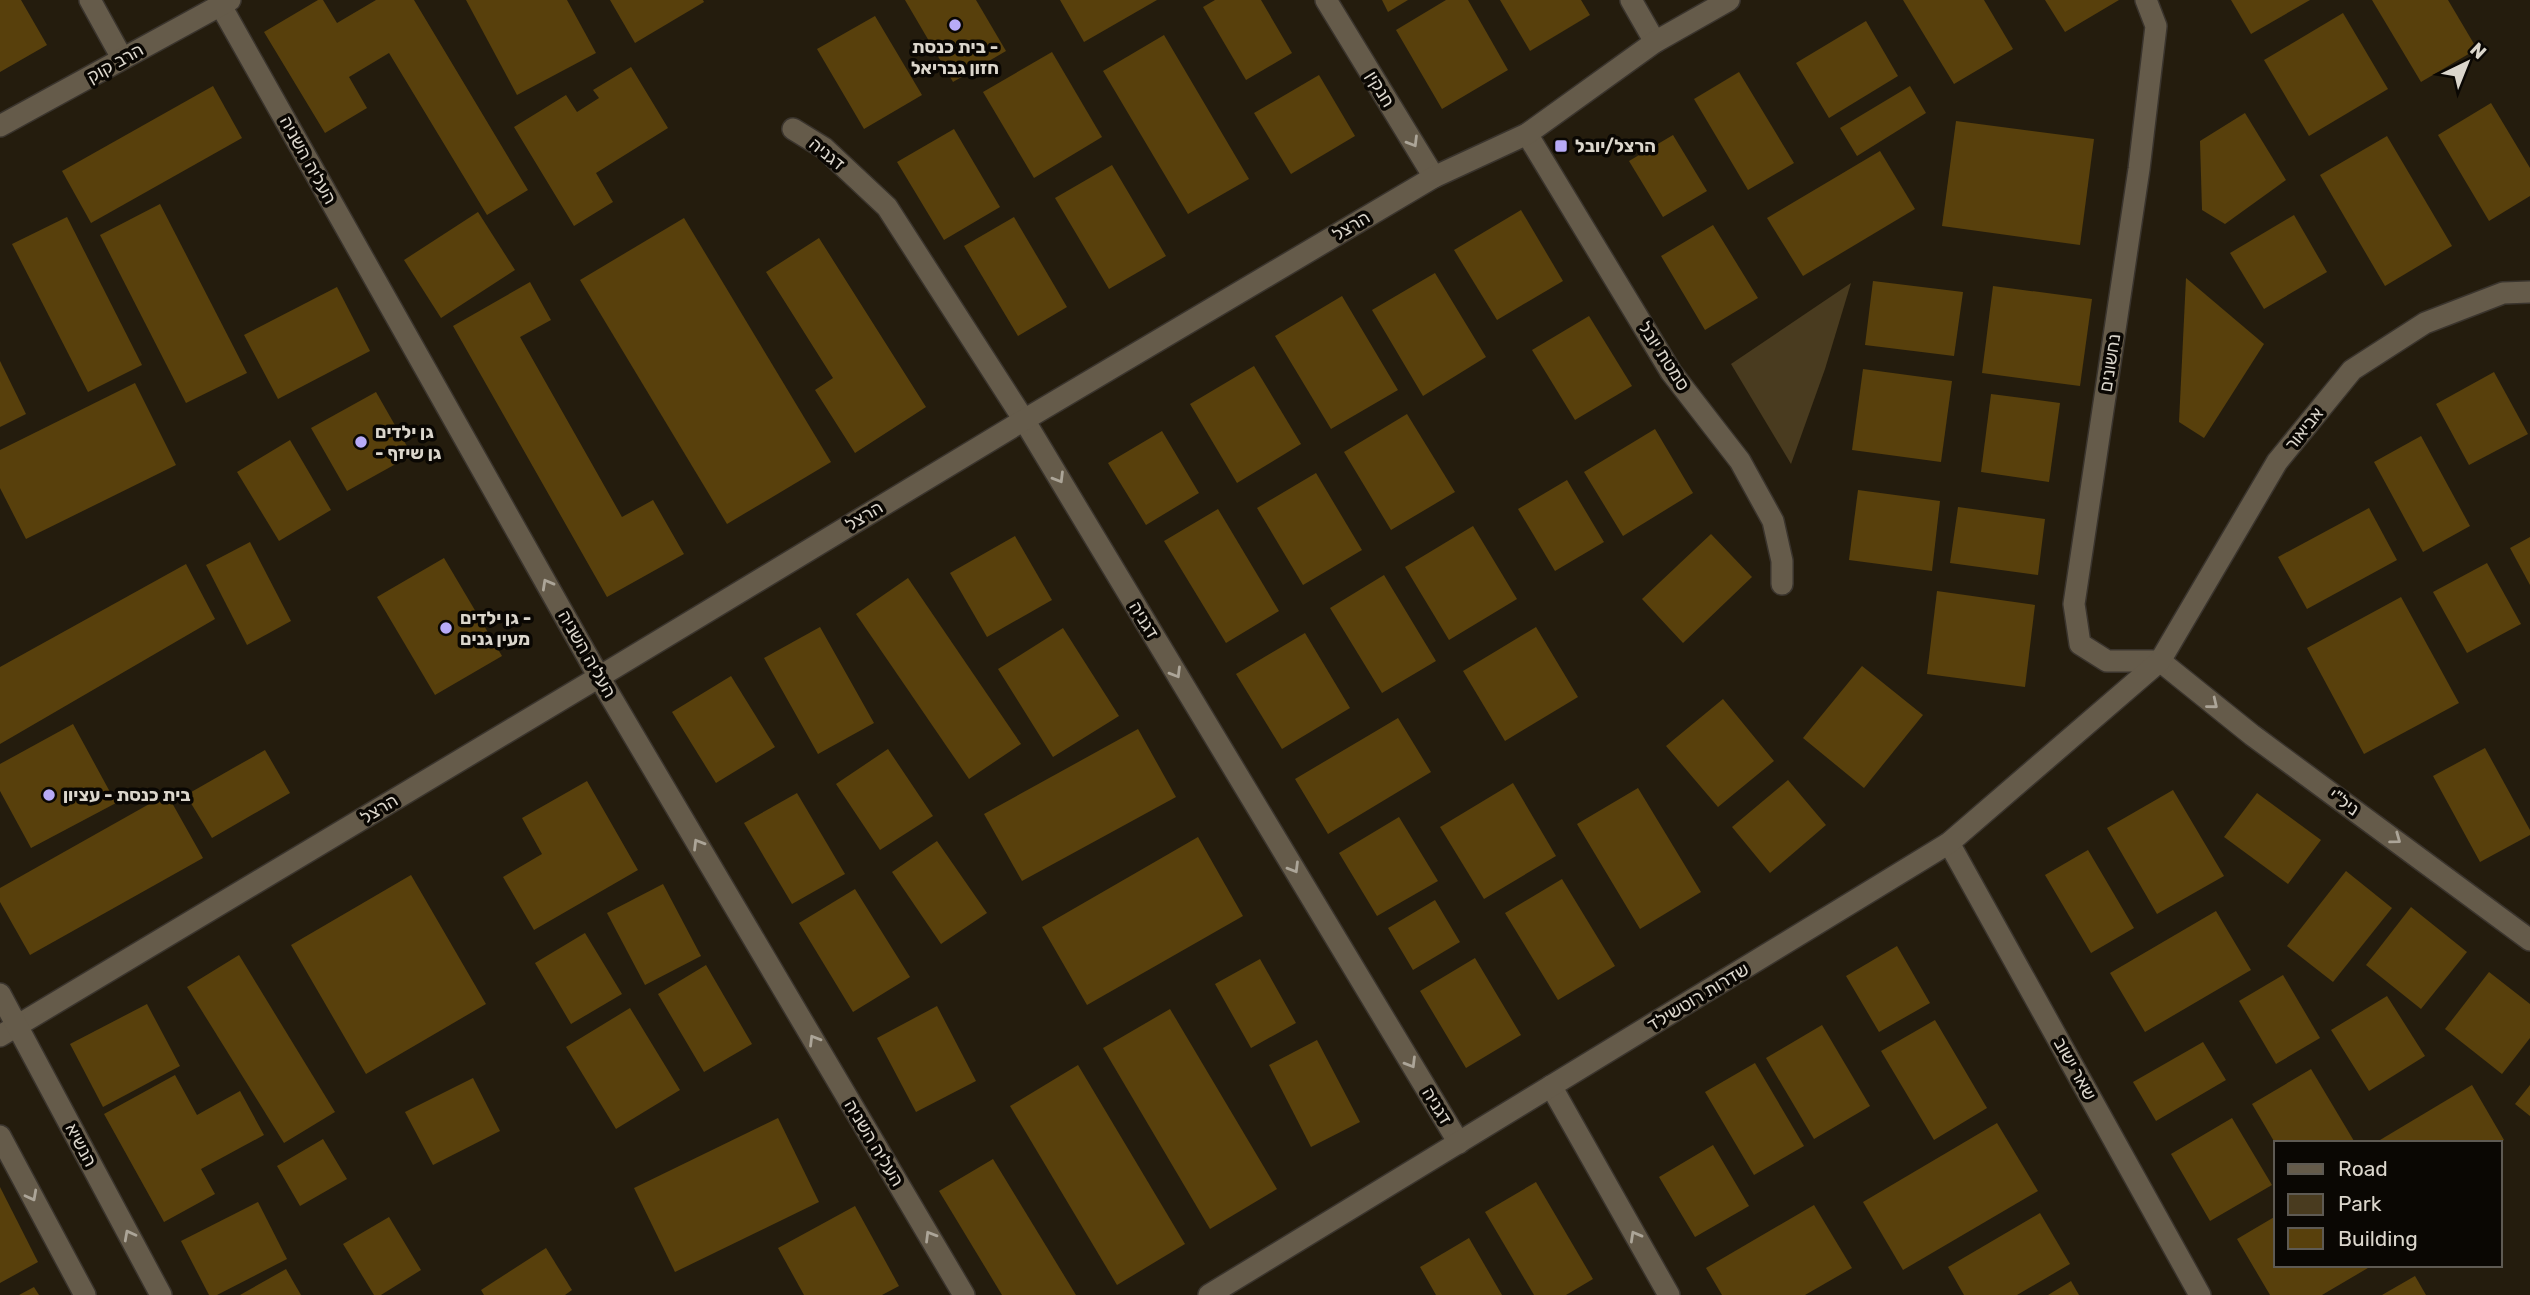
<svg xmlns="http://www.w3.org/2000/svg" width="2530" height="1295" font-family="Rubik,Heebo,sans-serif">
<rect width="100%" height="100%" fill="#241c0d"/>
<!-- green -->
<path fill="#493b1f" d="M 1851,283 L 1825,369 L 1791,464 L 1731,364 Z"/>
<!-- building -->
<g fill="#58400c">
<path d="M 0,0 L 21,0 L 47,45 L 0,72 Z"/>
<path d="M 318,0 L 323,0 L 337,23 L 376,0 L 414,0 L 528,190 L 487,215 L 389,53 L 349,77 L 367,108 L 325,133 L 264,32 Z"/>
<path d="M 466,0 L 567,0 L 596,53 L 517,95 Z"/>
<path d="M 610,0 L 703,0 L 704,2 L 635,43 Z"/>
<path d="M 905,0 L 976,0 L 1006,51 L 953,82 Z"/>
<path d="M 1060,0 L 1157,0 L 1084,42 Z"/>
<path d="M 1215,0 L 1261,0 L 1292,53 L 1246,80 L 1203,7 Z"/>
<path d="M 1382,0 L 1408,0 L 1388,12 Z"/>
<path d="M 1446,0 L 1468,0 L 1508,70 L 1442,109 L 1396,30 Z"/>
<path d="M 1500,0 L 1581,0 L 1590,15 L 1530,51 Z"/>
<path d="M 1903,0 L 1984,0 L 2013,49 L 1954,84 Z"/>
<path d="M 2045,0 L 2119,0 L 2065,32 Z"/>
<path d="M 2231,0 L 2310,0 L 2251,34 Z"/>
<path d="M 2372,0 L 2448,0 L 2477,49 L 2421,82 Z"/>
<path d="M 2343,13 L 2388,89 L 2309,136 L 2264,60 Z"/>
<path d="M 875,16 L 922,95 L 864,129 L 817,49 Z"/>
<path d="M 1866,21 L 1898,76 L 1829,118 L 1796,63 Z"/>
<path d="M 1164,35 L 1249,179 L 1188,214 L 1103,71 Z"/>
<path d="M 1052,52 L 1102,137 L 1034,178 L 983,92 Z"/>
<path d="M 631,67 L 668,128 L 596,173 L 613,202 L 574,226 L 514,127 L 566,95 L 577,112 L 599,98 L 593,90 Z"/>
<path d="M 1739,72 L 1794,163 L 1748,190 L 1694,99 Z"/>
<path d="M 1319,75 L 1355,136 L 1291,174 L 1254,113 Z"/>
<path d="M 213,86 L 242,138 L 91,223 L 62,171 Z"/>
<path d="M 1910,86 L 1926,113 L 1857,156 L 1840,128 Z"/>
<path d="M 2491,103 L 2530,168 L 2530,196 L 2489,221 L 2438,135 Z"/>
<path d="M 2245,113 L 2286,180 L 2225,224 L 2202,210 L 2200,141 Z"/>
<path d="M 1956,121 L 2094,139 L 2080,245 L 1942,226 Z"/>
<path d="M 954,129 L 1000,207 L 944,240 L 897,162 Z"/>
<path d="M 1673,135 L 1707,191 L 1663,217 L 1629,161 Z"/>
<path d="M 2387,136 L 2452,246 L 2385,286 L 2320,175 Z"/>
<path d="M 1880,151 L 1915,209 L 1803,276 L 1767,218 Z"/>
<path d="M 1112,165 L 1166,256 L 1109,289 L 1055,198 Z"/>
<path d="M 160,204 L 247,373 L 186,403 L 100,235 Z"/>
<path d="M 1521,210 L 1563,281 L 1497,320 L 1454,250 Z"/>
<path d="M 478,212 L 515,270 L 441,318 L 404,260 Z"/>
<path d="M 2294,215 L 2327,272 L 2264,309 L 2230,253 Z"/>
<path d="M 67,217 L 142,365 L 88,392 L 12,244 Z"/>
<path d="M 1014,217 L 1067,307 L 1018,336 L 964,246 Z"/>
<path d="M 684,218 L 831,462 L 727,524 L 580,280 Z"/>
<path d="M 1713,225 L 1758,298 L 1705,330 L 1661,256 Z"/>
<path d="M 819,238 L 926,407 L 855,453 L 815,390 L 833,378 L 766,272 Z"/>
<path d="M 1435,273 L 1486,357 L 1423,396 L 1372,310 Z"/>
<path d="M 2186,278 L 2264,344 L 2204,438 L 2179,422 Z"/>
<path d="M 1873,281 L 1963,292 L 1954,356 L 1865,345 Z"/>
<path d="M 530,282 L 551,320 L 520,337 L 622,517 L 653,500 L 684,554 L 607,597 L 453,326 Z"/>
<path d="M 1993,286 L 2092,299 L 2080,386 L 1982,373 Z"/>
<path d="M 337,287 L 370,351 L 278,399 L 244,335 Z"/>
<path d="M 1342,296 L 1398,390 L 1331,429 L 1275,336 Z"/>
<path d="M 1589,316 L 1632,386 L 1575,420 L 1532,350 Z"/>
<path d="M 0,361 L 26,414 L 0,427 Z"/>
<path d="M 1254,366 L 1301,444 L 1237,483 L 1190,404 Z"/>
<path d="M 1863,369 L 1952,381 L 1941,462 L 1852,450 Z"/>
<path d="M 2494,372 L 2528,434 L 2469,465 L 2436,404 Z"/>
<path d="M 135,383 L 176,465 L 26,539 L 0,488 L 0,450 Z"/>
<path d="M 376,392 L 412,455 L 347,491 L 311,428 Z"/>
<path d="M 1991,394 L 2060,403 L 2049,482 L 1981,472 Z"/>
<path d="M 1407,414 L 1455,492 L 1391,530 L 1344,452 Z"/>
<path d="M 1655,429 L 1693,493 L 1623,536 L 1584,472 Z"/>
<path d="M 1162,431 L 1199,493 L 1146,525 L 1108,463 Z"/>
<path d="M 2421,436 L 2470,526 L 2423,552 L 2374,462 Z"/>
<path d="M 290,440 L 331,510 L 279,541 L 237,472 Z"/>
<path d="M 1316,473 L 1362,550 L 1303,585 L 1257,508 Z"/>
<path d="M 1567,480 L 1604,542 L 1555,571 L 1518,509 Z"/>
<path d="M 1858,490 L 1940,501 L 1932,571 L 1849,560 Z"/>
<path d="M 1958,507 L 2045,519 L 2038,575 L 1950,563 Z"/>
<path d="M 2369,508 L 2397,560 L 2307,609 L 2278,557 Z"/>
<path d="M 1218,509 L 1279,611 L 1226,643 L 1164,541 Z"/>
<path d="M 1473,526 L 1517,599 L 1449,640 L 1405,567 Z"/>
<path d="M 1711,534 L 1752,577 L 1683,643 L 1642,599 Z"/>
<path d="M 1015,536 L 1052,600 L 987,637 L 950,573 Z"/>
<path d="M 2530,537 L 2530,585 L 2510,548 Z"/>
<path d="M 250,542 L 291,621 L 247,645 L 206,565 Z"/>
<path d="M 444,558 L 502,656 L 435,695 L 377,597 Z"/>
<path d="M 2487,563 L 2521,624 L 2467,653 L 2433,592 Z"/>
<path d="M 186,564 L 215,619 L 0,744 L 0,667 Z"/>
<path d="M 1384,575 L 1436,661 L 1382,693 L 1330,608 Z"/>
<path d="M 908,578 L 1021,744 L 969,779 L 856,614 Z"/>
<path d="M 1937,591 L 2035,605 L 2025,687 L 1927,674 Z"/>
<path d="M 2401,597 L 2459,703 L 2364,754 L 2307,648 Z"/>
<path d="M 820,627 L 874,723 L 818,754 L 764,658 Z"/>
<path d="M 1536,627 L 1578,697 L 1505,741 L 1463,671 Z"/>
<path d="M 1063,628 L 1119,716 L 1053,757 L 998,669 Z"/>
<path d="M 1305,633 L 1350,708 L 1282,749 L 1236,674 Z"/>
<path d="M 1862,666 L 1923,715 L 1864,788 L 1803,738 Z"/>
<path d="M 731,676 L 775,747 L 716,783 L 672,712 Z"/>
<path d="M 1723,699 L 1774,761 L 1718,807 L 1666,746 Z"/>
<path d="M 1398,718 L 1431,772 L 1328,834 L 1295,779 Z"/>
<path d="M 73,724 L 116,803 L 31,848 L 0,791 L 0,764 Z"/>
<path d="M 1138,729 L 1176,797 L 1022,881 L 984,814 Z"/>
<path d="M 2485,748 L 2530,830 L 2530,835 L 2480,862 L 2433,776 Z"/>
<path d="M 888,749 L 933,816 L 880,850 L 836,784 Z"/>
<path d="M 265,750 L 290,793 L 212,838 L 186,795 Z"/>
<path d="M 1788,780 L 1826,825 L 1770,873 L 1732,827 Z"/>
<path d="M 587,781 L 638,870 L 534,930 L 503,877 L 542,854 L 522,818 Z"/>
<path d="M 1513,783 L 1556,856 L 1484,899 L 1440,827 Z"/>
<path d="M 1638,788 L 1701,892 L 1640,929 L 1577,824 Z"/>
<path d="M 2173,790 L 2224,876 L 2157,914 L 2107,828 Z"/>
<path d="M 797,793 L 845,874 L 792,904 L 744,823 Z"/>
<path d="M 2257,793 L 2321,840 L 2288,884 L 2224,837 Z"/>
<path d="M 167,794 L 203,858 L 30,955 L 0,902 L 0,888 Z"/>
<path d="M 1399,817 L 1438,881 L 1377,916 L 1339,853 Z"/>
<path d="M 1198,837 L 1243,916 L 1087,1005 L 1042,927 Z"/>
<path d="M 937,841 L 987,913 L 941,944 L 892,872 Z"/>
<path d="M 2088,850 L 2134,928 L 2091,953 L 2045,875 Z"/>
<path d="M 2346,871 L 2392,908 L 2333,982 L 2287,946 Z"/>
<path d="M 411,875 L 486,1004 L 366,1074 L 291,945 Z"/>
<path d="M 1562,879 L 1615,966 L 1558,1000 L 1505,913 Z"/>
<path d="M 663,884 L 701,956 L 645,985 L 607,913 Z"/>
<path d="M 855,889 L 910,977 L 853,1012 L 799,923 Z"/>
<path d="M 1435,900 L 1460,942 L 1413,970 L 1388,928 Z"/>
<path d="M 2411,907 L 2467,952 L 2421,1009 L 2366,965 Z"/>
<path d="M 2216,911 L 2251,970 L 2145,1032 L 2110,973 Z"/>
<path d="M 585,933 L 622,994 L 571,1024 L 535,963 Z"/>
<path d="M 1897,946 L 1930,1003 L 1879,1032 L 1846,976 Z"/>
<path d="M 239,955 L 335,1112 L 284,1143 L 187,987 Z"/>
<path d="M 1475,958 L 1521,1035 L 1466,1068 L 1420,991 Z"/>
<path d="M 1260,959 L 1296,1023 L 1251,1048 L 1215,984 Z"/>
<path d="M 706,965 L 752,1044 L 704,1072 L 658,994 Z"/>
<path d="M 2489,972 L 2530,1004 L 2530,1038 L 2502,1074 L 2445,1029 Z"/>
<path d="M 2283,975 L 2320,1038 L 2276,1064 L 2239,1001 Z"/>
<path d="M 2387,996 L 2425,1056 L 2369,1091 L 2331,1030 Z"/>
<path d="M 147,1004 L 180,1066 L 103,1107 L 70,1044 Z"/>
<path d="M 937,1006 L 976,1081 L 916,1112 L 877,1038 Z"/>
<path d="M 630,1008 L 680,1090 L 616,1129 L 566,1047 Z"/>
<path d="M 1170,1009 L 1277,1189 L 1210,1229 L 1103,1048 Z"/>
<path d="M 1935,1020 L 1987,1108 L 1934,1140 L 1881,1051 Z"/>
<path d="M 1822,1025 L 1870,1106 L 1814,1139 L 1766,1058 Z"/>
<path d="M 1317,1040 L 1360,1122 L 1311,1147 L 1269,1065 Z"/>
<path d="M 2203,1042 L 2226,1080 L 2156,1121 L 2133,1082 Z"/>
<path d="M 1755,1063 L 1804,1146 L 1754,1175 L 1705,1092 Z"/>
<path d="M 1078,1065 L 1185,1244 L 1117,1285 L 1010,1106 Z"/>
<path d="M 2311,1069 L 2354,1141 L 2351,1143 L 2275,1143 L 2252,1104 Z"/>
<path d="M 175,1075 L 197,1115 L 240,1091 L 264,1135 L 201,1169 L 215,1194 L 164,1222 L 104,1114 Z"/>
<path d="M 473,1078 L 500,1131 L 433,1165 L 405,1112 Z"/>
<path d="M 2472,1085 L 2504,1140 L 2499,1143 L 2381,1143 L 2380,1140 Z"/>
<path d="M 2530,1085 L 2530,1116 L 2515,1104 Z"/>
<path d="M 778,1118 L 819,1202 L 675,1272 L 634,1188 Z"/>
<path d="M 2232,1118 L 2272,1185 L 2210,1221 L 2171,1154 Z"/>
<path d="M 1997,1123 L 2038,1191 L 1903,1270 L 1863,1202 Z"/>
<path d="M 323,1139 L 347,1179 L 300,1206 L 277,1166 Z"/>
<path d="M 1713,1145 L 1749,1206 L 1695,1237 L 1659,1177 Z"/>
<path d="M 993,1159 L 1076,1295 L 1002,1295 L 939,1191 Z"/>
<path d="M 1536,1182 L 1593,1279 L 1566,1295 L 1534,1295 L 1485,1212 Z"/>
<path d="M 0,1187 L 38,1262 L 0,1283 Z"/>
<path d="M 258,1202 L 287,1259 L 217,1295 L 209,1295 L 181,1241 Z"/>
<path d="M 1814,1205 L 1852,1268 L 1805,1295 L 1722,1295 L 1706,1268 Z"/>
<path d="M 855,1206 L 899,1286 L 882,1295 L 804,1295 L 778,1248 Z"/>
<path d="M 2040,1213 L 2070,1264 L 2017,1295 L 1964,1295 L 1948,1267 Z"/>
<path d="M 2276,1216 L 2276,1265 L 2373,1265 L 2322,1295 L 2270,1295 L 2237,1239 Z"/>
<path d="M 389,1217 L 421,1270 L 381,1295 L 374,1295 L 343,1244 Z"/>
<path d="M 1469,1238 L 1502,1295 L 1436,1295 L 1420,1267 Z"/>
<path d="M 546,1248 L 572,1290 L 565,1295 L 484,1295 L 481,1290 Z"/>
<path d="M 286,1269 L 301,1295 L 240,1295 Z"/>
<path d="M 2415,1276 L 2426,1295 L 2382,1295 Z"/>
<path d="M 2071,1281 L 2079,1295 L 2048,1295 Z"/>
<path d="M 34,1287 L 39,1295 L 19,1295 Z"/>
</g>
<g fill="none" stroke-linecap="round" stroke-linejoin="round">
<defs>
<g id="street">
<path d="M 90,0 L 122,58"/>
<path d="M 1326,0 L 1434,177"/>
<path d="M 1631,0 L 1655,42"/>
<path d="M 2146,0 L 2156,26 L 2139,169 L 2074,604 L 2080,644 L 2107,661 L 2160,661"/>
<path d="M 221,6 L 599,677 L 964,1295"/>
<path d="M 0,126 L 230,0"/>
<path d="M 793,129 L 824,148 L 887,207 L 1024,420 L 1459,1143"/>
<path d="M 1527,134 L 1671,372 L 1740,461 L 1773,521 L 1782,561 L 1782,584"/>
<path d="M 2160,661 L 2252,735 L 2530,940"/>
<path d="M 1949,843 L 2200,1295"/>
<path d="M 0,1036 L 599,677 L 1024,420 L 1434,177 L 1527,134 L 1655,42 L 1729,0"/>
<path d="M 1551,1086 L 1669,1295"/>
<path d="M 1209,1295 L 1949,843 L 2160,661 L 2277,462 L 2352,370 L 2425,323 L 2503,293 L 2530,292"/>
</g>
<g id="secondary">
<path d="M 0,994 L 161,1295"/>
<path d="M 0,1136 L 85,1295"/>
</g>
</defs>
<!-- street casing -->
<use href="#street" stroke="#3a342d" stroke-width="24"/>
<!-- secondary casing -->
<use href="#secondary" stroke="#3a342d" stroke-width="24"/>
<!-- street -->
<use href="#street" stroke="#655b4a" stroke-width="21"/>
<!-- secondary -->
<use href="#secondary" stroke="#655b4a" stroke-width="21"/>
</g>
<!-- one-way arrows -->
<defs><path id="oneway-chevron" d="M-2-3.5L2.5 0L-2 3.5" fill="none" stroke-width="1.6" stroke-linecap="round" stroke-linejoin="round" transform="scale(1.75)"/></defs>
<g stroke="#aca598">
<use href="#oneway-chevron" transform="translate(1413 142) rotate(59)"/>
<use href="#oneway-chevron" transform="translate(1059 478) rotate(59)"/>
<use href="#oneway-chevron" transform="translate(547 584) rotate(-119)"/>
<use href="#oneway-chevron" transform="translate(1176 673) rotate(59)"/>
<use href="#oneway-chevron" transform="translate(2213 704) rotate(39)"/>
<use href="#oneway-chevron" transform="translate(2396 839) rotate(36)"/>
<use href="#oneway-chevron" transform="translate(698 844) rotate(-121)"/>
<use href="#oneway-chevron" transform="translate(1294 868) rotate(59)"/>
<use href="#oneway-chevron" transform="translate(814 1040) rotate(-121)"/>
<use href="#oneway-chevron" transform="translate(1411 1063) rotate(59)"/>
<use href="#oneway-chevron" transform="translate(32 1196) rotate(62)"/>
<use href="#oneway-chevron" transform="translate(129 1235) rotate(-118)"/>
<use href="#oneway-chevron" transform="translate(930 1236) rotate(-121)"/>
<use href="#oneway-chevron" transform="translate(1635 1236) rotate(-119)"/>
</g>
<!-- markers -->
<g fill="#b8abf7" stroke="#0a0703" stroke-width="2.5">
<circle cx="955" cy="25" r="7"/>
<rect x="1554" y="139" width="14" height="14" rx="3.5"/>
<circle cx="361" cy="442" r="7"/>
<circle cx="446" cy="628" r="7"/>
<circle cx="49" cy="795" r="7"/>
</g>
<g text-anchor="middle" stroke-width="7" stroke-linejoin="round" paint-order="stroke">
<!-- poi labels -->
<g font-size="18" font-weight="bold" fill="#dbd6cc" stroke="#0a0703" text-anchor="start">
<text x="955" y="53" text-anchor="middle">בית כנסת -<tspan x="955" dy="21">חזון גבריאל</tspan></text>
<text x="1575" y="152">הרצל/יובל</text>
<text x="375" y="438">גן ילדים<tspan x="375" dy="21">- גן שיזף</tspan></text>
<text x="460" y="624">גן ילדים -<tspan x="460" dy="21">מעין גנים</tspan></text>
<text x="63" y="801">בית כנסת - עציון</text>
</g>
<!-- street labels -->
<g font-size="18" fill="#dbd6cc" stroke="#0a0703">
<text transform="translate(115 63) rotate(-29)" y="6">הרב קוק</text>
<text transform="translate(1380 89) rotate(59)" y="6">חנקין</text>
<text transform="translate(827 154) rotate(39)" y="6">דגניה</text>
<text transform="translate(308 160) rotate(61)" y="6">העליה השניה</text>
<text transform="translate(1351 226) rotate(-31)" y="6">הרצל</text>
<text transform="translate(1664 356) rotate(57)" y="6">סמטת יובל</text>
<text transform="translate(2110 363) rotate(-81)" y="6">נחשונים</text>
<text transform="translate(2304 429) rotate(-51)" y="6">אביאור</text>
<text transform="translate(864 516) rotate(-31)" y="6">הרצל</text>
<text transform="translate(1144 620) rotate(59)" y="6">דגניה</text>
<text transform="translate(587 654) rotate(60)" y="6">העליה השניה</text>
<text transform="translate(2344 802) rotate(36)" y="6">ניל"י</text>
<text transform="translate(379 809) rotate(-31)" y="6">הרצל</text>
<text transform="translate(1698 997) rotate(-31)" y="6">שדרות רוטשילד</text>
<text transform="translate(2075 1069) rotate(61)" y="6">שאר ישוב</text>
<text transform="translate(1437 1106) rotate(59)" y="6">דגניה</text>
<text transform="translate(874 1143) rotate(59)" y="6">העליה השניה</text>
<text transform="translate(81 1145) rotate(62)" y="6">הנשיא</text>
</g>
</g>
<!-- legend -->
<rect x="2274" y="1141" width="228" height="126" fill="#0a0703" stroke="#5e5a53" stroke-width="2"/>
<rect x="2288" y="1164" width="35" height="10" fill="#655b4a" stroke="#5e5a53" stroke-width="2"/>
<text x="2338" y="1176" font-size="21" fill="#dbd6cc">Road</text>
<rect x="2288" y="1194" width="35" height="21" fill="#493b1f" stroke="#5e5a53" stroke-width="2"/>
<text x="2338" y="1211" font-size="21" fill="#dbd6cc">Park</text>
<rect x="2288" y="1228" width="35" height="21" fill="#58400c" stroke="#5e5a53" stroke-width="2"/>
<text x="2338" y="1246" font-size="21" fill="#dbd6cc">Building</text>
<!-- north arrow -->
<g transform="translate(2467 63) rotate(43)" stroke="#0a0703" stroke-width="5" paint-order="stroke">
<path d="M0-5L12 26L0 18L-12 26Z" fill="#dbd6cc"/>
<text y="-10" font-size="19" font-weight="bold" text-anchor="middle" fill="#dbd6cc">N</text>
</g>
</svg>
